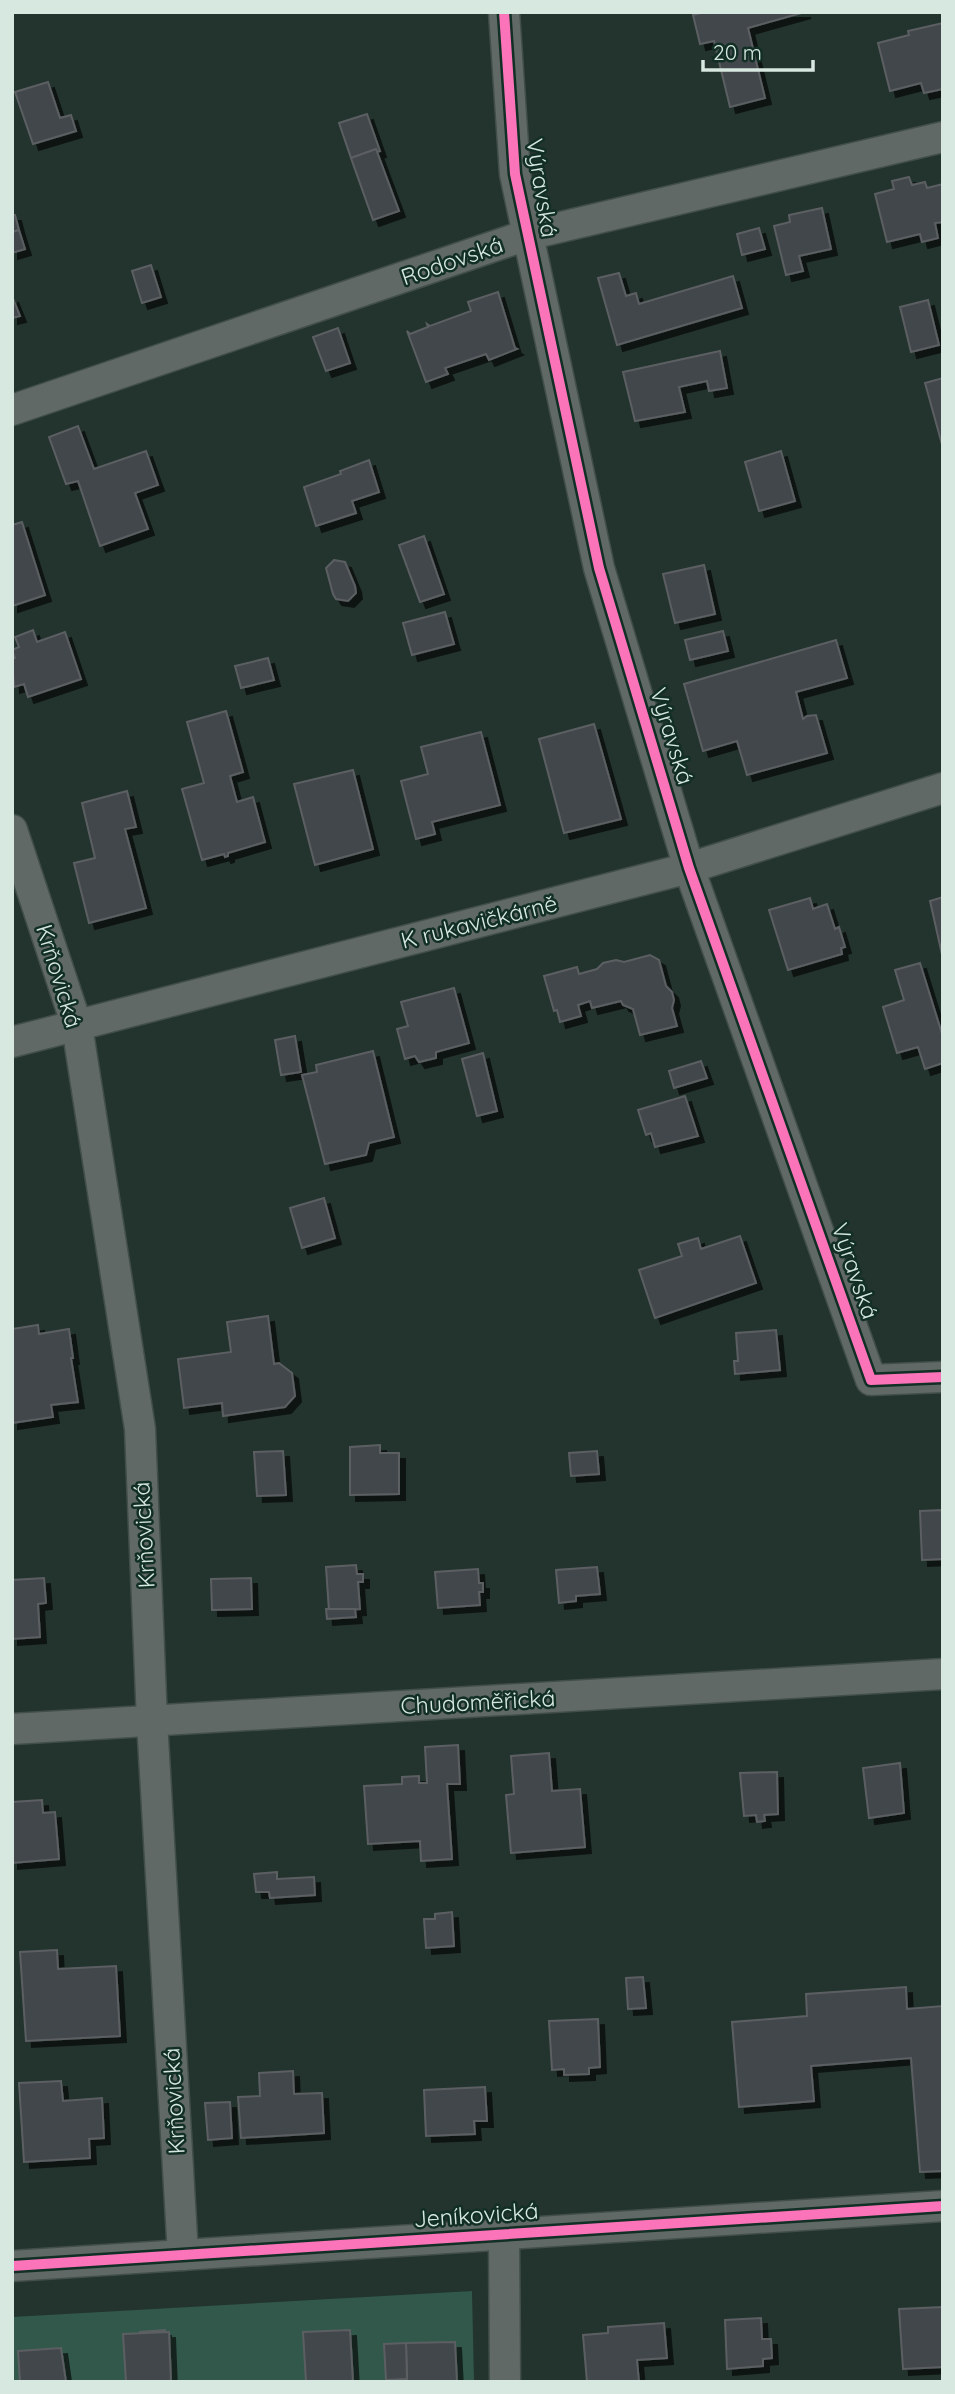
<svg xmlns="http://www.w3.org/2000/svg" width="955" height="2394" font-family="Quicksand,sans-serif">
<defs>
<filter id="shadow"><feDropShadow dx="6" dy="6" stdDeviation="0" flood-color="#0009"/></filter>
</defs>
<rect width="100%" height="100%" fill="#23332d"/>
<!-- green -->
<path fill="#31584a" d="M 472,2291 L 474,2382 L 12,2382 L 12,2317 Z"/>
<!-- building -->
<g fill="#43474c" stroke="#5b5f62" stroke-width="2" filter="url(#shadow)">
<path d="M 705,12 L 805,12 L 748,28 L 765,98 L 730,107 L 714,41 L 700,44 L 693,15 Z"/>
<path d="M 943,23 L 943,89 L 924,93 L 921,83 L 890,91 L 878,43 L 909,35 L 908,31 Z"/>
<path d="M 48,82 L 60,118 L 71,115 L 76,131 L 33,144 L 15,92 Z"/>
<path d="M 367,114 L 380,151 L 377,152 L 376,149 L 351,158 L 339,123 Z"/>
<path d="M 376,149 L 399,211 L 373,220 L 351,158 Z"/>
<path d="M 909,177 L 912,185 L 925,182 L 927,188 L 943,184 L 943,222 L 935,223 L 938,238 L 922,242 L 920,234 L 887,242 L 875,194 L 894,189 L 892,181 Z"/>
<path d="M 822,208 L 831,249 L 799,256 L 803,271 L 786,275 L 774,226 L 790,222 L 789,215 Z"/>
<path d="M 12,215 L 15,215 L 19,230 L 12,232 Z"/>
<path d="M 759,228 L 765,249 L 742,255 L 737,234 Z"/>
<path d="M 19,230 L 25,249 L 12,253 L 12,232 Z"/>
<path d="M 151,265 L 161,297 L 142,303 L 132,271 Z"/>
<path d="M 619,273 L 626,296 L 636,293 L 639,304 L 733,276 L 742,308 L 617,345 L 598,278 Z"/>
<path d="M 498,292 L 515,348 L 517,349 L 489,360 L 486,354 L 445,368 L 448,374 L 426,382 L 407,331 L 410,334 L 428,327 L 427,324 L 430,326 L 471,311 L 468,302 Z"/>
<path d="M 12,296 L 20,316 L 12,318 Z"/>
<path d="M 928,300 L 939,345 L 911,352 L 900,307 Z"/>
<path d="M 338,328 L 350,363 L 326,371 L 313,337 Z"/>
<path d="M 720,351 L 727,388 L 709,391 L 707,381 L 679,387 L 685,412 L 635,421 L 623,372 Z"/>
<path d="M 943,378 L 943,448 L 925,383 Z"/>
<path d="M 78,426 L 94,469 L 146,451 L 158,485 L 135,493 L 148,529 L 100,546 L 78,481 L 66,484 L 49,437 Z"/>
<path d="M 781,451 L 795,501 L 759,511 L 745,462 Z"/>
<path d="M 369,460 L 379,492 L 352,501 L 356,513 L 316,526 L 304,487 L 341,474 L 340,471 Z"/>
<path d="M 22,522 L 45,595 L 12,606 L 12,525 Z"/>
<path d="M 424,536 L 444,594 L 420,602 L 399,545 Z"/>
<path d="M 334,560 L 345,562 L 355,586 L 356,593 L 348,601 L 336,599 L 333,594 L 326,568 Z"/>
<path d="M 704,565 L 715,614 L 675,623 L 663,574 Z"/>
<path d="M 445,612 L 454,644 L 412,655 L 403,623 Z"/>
<path d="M 33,630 L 37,642 L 65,632 L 81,679 L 28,697 L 24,684 L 14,687 L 12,659 L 15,658 L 12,650 L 19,647 L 15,637 Z"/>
<path d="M 723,631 L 728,651 L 690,660 L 685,640 Z"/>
<path d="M 836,640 L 847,678 L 796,692 L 803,719 L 807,716 L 816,715 L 827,753 L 747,775 L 737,741 L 703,751 L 684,684 Z"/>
<path d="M 268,658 L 274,680 L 241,688 L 235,666 Z"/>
<path d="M 226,711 L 243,772 L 230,776 L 237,802 L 253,797 L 265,842 L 228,853 L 228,856 L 225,857 L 224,854 L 202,860 L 182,789 L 204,783 L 187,722 Z"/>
<path d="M 594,724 L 621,819 L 564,833 L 539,739 Z"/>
<path d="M 481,732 L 500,805 L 432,822 L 435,834 L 416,839 L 401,781 L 428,774 L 421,747 Z"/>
<path d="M 353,770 L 373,849 L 315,865 L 294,784 Z"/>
<path d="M 127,791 L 136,827 L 125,829 L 146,908 L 89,923 L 74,863 L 95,858 L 82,803 Z"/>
<path d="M 943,897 L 943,959 L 930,901 Z"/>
<path d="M 810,898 L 813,909 L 827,904 L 835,929 L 839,927 L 845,947 L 841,948 L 842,954 L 788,970 L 769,910 Z"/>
<path d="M 650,955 L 659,960 L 666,986 L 672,992 L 674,1000 L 672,1008 L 677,1026 L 640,1035 L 633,1009 L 623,1005 L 621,1001 L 592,1008 L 590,1001 L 578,1005 L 581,1016 L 560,1022 L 557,1010 L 554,1011 L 544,976 L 577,967 L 579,974 L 597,969 L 603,963 L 616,960 L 624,962 Z"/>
<path d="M 920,963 L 943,1037 L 943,1063 L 925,1069 L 918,1047 L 897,1053 L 883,1007 L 904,1000 L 895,970 Z"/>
<path d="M 454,988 L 469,1043 L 436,1052 L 436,1058 L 419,1062 L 415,1056 L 405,1059 L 397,1029 L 408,1026 L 401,1002 Z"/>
<path d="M 295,1036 L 301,1072 L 281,1075 L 275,1040 Z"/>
<path d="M 373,1051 L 394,1137 L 369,1143 L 366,1155 L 325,1164 L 302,1075 L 317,1072 L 316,1065 Z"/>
<path d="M 483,1053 L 497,1111 L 477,1116 L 462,1059 Z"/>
<path d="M 701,1061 L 707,1078 L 674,1088 L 669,1071 Z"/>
<path d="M 685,1096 L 698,1136 L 655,1147 L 651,1133 L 646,1135 L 638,1110 Z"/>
<path d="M 324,1198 L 335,1238 L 302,1248 L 290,1208 Z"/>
<path d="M 740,1236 L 756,1283 L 655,1318 L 639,1270 L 682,1256 L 678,1244 L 698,1238 L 701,1249 Z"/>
<path d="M 268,1316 L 274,1364 L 279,1363 L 292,1373 L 295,1396 L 285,1407 L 223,1416 L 222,1403 L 184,1408 L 178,1359 L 231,1352 L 227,1322 Z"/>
<path d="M 38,1325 L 39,1334 L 69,1329 L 73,1358 L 71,1358 L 78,1402 L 51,1405 L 53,1417 L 12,1423 L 12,1329 Z"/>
<path d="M 776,1330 L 780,1370 L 735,1374 L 734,1361 L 738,1361 L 736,1333 Z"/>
<path d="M 380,1445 L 380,1453 L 399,1453 L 399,1494 L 350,1495 L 350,1447 Z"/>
<path d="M 283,1451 L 286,1495 L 257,1496 L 254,1452 Z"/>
<path d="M 597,1451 L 599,1474 L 571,1476 L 569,1453 Z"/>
<path d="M 943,1510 L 943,1559 L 922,1560 L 920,1511 Z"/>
<path d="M 356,1565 L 357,1574 L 363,1574 L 363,1582 L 358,1582 L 360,1609 L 329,1611 L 326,1567 Z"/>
<path d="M 597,1567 L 600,1594 L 576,1596 L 576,1601 L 559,1603 L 556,1570 Z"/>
<path d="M 478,1569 L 479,1583 L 483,1583 L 483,1592 L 479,1592 L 480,1605 L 438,1608 L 435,1572 Z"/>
<path d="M 44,1578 L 46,1603 L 38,1604 L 40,1637 L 12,1639 L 12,1580 Z"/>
<path d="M 251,1578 L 252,1609 L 212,1610 L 211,1579 Z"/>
<path d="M 326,1609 L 355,1609 L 356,1617 L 327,1619 Z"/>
<path d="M 458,1745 L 460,1784 L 447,1784 L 452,1859 L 421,1861 L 420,1841 L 368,1844 L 364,1786 L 402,1784 L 402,1777 L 419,1776 L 419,1783 L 427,1783 L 425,1747 Z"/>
<path d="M 549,1753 L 552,1791 L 580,1789 L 585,1847 L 511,1853 L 506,1795 L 514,1794 L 511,1756 Z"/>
<path d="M 900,1763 L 904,1813 L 869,1818 L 863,1768 Z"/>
<path d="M 777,1772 L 778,1814 L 764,1815 L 765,1821 L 757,1822 L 756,1815 L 744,1816 L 740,1773 Z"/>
<path d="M 42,1800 L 43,1813 L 55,1812 L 59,1859 L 12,1863 L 12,1802 Z"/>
<path d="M 277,1872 L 277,1879 L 314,1877 L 315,1895 L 270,1898 L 269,1892 L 256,1892 L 254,1874 Z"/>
<path d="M 452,1912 L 454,1946 L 426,1948 L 424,1919 L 435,1919 L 435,1914 Z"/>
<path d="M 57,1950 L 58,1969 L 116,1966 L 120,2036 L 26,2041 L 20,1952 Z"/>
<path d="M 643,1977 L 646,2008 L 628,2009 L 626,1978 Z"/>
<path d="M 906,1987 L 907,2009 L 943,2006 L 943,2171 L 920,2172 L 911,2058 L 811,2066 L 814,2101 L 739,2107 L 732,2022 L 807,2016 L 806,1994 Z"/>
<path d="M 598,2019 L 600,2067 L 589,2068 L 589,2074 L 564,2075 L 564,2069 L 552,2070 L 549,2021 Z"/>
<path d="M 293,2071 L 294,2094 L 322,2093 L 324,2133 L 241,2138 L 238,2097 L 260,2096 L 259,2073 Z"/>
<path d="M 61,2081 L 63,2101 L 102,2098 L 104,2138 L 89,2139 L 90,2158 L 24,2162 L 19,2083 Z"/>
<path d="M 485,2087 L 487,2121 L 474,2121 L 475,2134 L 426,2136 L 424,2090 Z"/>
<path d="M 230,2102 L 232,2138 L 208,2140 L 205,2103 Z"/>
<path d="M 943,2307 L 943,2367 L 903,2369 L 899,2309 Z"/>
<path d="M 761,2318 L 762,2339 L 771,2339 L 772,2358 L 763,2359 L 763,2366 L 727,2369 L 725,2320 Z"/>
<path d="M 664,2323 L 667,2358 L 637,2360 L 639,2382 L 587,2382 L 583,2335 L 608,2333 L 608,2327 Z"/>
<path d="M 165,2330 L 165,2332 L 140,2334 L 140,2332 Z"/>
<path d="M 350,2330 L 353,2382 L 306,2382 L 303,2332 Z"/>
<path d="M 169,2332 L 171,2382 L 126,2382 L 123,2334 Z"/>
<path d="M 455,2342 L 457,2382 L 386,2382 L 386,2380 L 407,2379 L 406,2343 Z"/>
<path d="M 406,2343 L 407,2379 L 386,2380 L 384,2344 Z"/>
<path d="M 61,2348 L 66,2382 L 20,2382 L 18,2351 Z"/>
</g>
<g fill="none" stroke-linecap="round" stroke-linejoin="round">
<defs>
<g id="minor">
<path d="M 504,12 L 515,174 L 599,568 L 689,868 L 871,1380 L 943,1377"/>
<path d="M 12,410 L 527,235 L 943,137"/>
<path d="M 12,830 L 77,1026 L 140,1429 L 152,1721 L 183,2255"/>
<path d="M 12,1042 L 689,868 L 943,788"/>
<path d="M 12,1729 L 943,1674"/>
<path d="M 504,2234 L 505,2382"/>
<path d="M 12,2266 L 943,2206"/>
</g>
</defs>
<!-- minor casing -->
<use href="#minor" stroke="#414e49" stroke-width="33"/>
<!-- minor -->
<use href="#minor" stroke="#606965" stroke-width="30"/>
<defs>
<g id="cycleway">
<path d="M 504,12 L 515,174 L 599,568 L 689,868 L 871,1380 L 943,1377"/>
<path d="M 12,2266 L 943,2206"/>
</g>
</defs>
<!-- cycleway casing -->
<use href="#cycleway" stroke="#122f25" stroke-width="15"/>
<!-- cycleway -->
<use href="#cycleway" stroke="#fb73b8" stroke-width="10"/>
</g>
<g text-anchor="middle" stroke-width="5" stroke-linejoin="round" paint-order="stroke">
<!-- street labels -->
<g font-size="23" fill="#d7e8e0" stroke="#122f25">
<text transform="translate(542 188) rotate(81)" y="8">Výravská</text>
<text transform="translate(452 261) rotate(-19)" y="8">Rodovská</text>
<text transform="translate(672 736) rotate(73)" y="8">Výravská</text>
<text transform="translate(479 922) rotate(-14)" y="8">K rukavičkárně</text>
<text transform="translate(59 976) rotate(73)" y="8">Krňovická</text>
<text transform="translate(855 1271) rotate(71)" y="8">Výravská</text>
<text transform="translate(144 1535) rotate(-93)" y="8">Krňovická</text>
<text transform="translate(478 1702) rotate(-3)" y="8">Chudoměřická</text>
<text transform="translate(174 2101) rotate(-93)" y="8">Krňovická</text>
<text transform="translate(476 2215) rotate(-4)" y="8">Jeníkovická</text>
</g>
</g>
<!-- border -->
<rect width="955" height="2394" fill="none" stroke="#d7e8e0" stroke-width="28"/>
<!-- scale -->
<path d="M703 60v10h110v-10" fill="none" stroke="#d7e8e0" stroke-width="3.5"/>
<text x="713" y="60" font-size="21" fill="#d7e8e0" stroke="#122f25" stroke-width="5" paint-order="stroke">20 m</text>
</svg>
